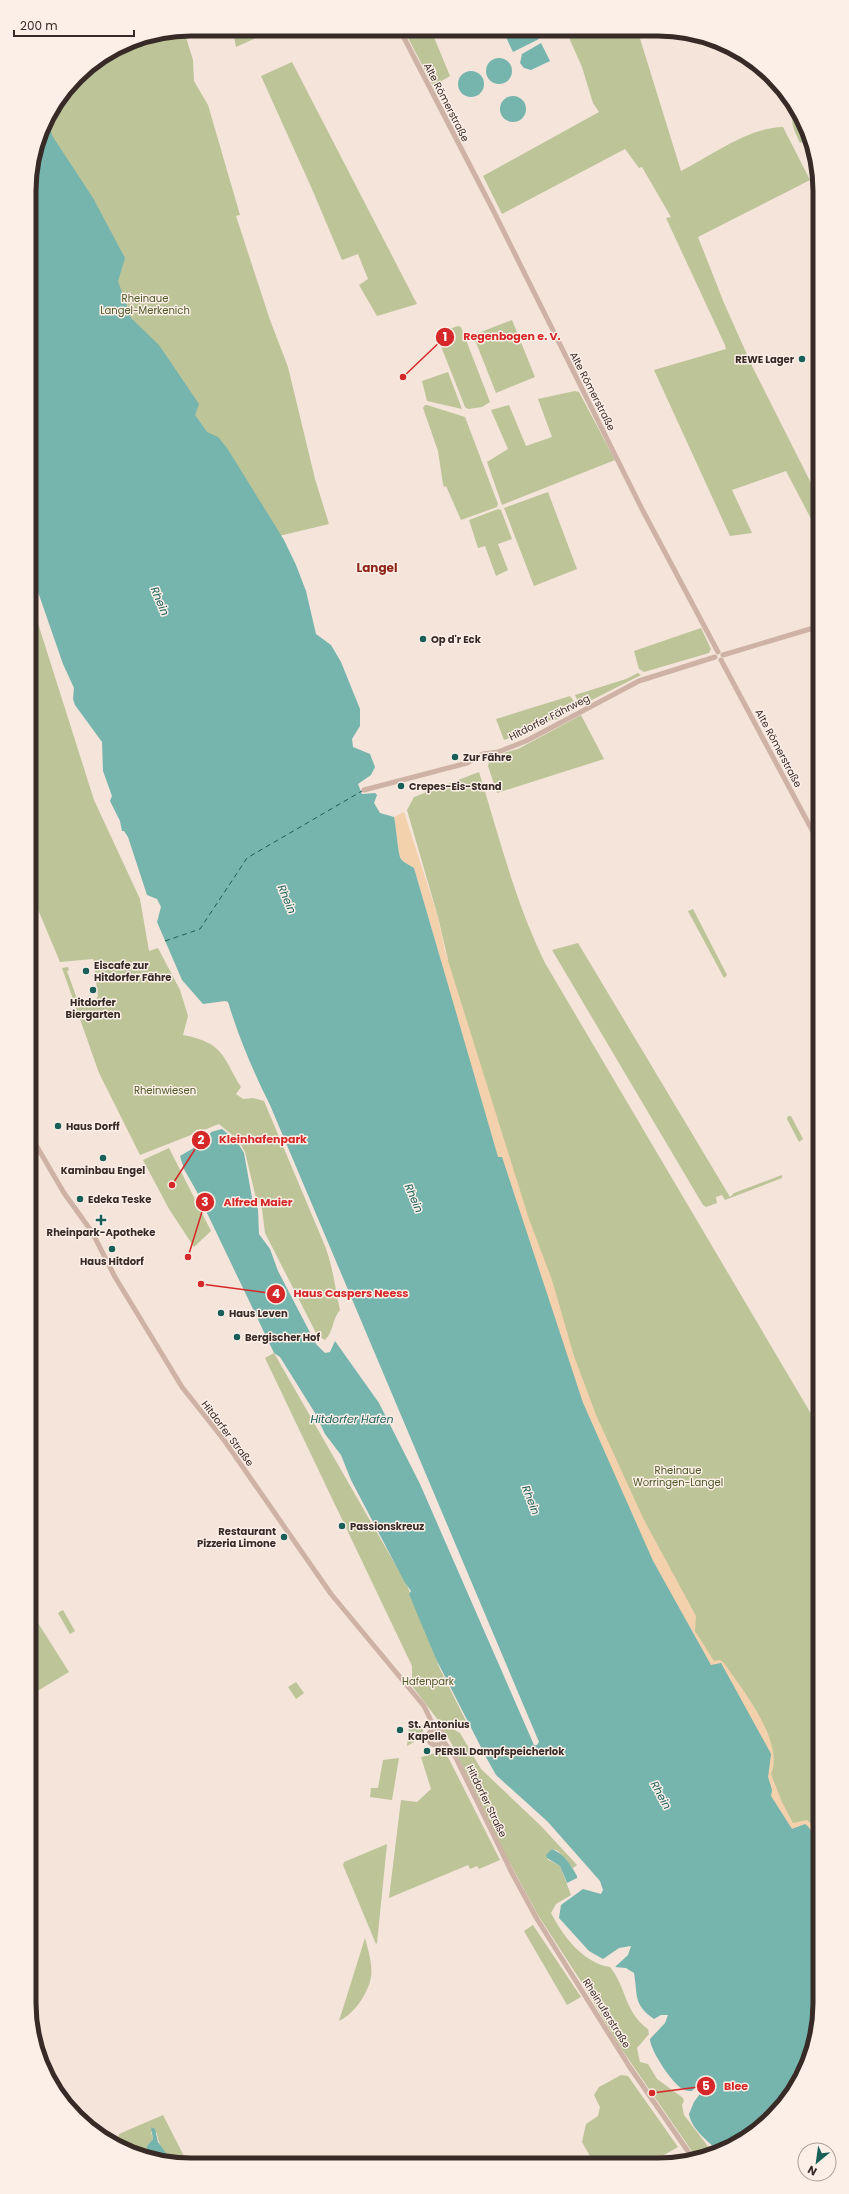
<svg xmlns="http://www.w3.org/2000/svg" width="849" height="2194" font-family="Poppins,sans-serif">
<rect width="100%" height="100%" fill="#f4e4da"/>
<!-- green -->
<g fill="#bcc498">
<path d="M 250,29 L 274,30 L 236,47 L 234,37 Z"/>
<path d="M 404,30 L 431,30 L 450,76 L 433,86 Z"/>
<path d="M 184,31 L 193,60 L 194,81 L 208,105 L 240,215 L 236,216 L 270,320 L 288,367 L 315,479 L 329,524 L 225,549 L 29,181 L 46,120 L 84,69 L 129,41 Z"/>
<path d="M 566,31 L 638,32 L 681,171 C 713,155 747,128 783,127 L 810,180 L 698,237 L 724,303 L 753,368 L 820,501 L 820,527 L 817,531 L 820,531 L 820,536 L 786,471 L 732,490 L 752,533 L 730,536 L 654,370 L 726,349 L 725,345 L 666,218 L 671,217 L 642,167 L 639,168 L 625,149 L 502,214 L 483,176 L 599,112 L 593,103 L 582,67 Z"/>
<path d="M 292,62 L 417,304 L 377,316 L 359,285 L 368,279 L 358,254 L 342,260 L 312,189 L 261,76 Z"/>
<path d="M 797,108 L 810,138 L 800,143 C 795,131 787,120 797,108 Z"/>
<path d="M 512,320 L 535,377 L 496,393 L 473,335 Z"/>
<path d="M 458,326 L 461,327 L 490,402 L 482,407 L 468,409 L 465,407 L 437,336 L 438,333 Z"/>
<path d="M 448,372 L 462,409 L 427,401 L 422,381 Z"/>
<path d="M 575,391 L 579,392 L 615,460 L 502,505 L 487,462 L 508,449 L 491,410 L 509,405 L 526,446 L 552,437 L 538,399 Z"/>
<path d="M 425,405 L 427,405 L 465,417 L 498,504 L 497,507 L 461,520 L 446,486 L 444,487 L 443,484 L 438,451 L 423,408 Z"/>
<path d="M 548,492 L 577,569 L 534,586 L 504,508 Z"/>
<path d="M 498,509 L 501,510 L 512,539 L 498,544 L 508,570 L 496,576 L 485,546 L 478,548 L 469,520 Z"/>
<path d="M 29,595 L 94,800 L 140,899 L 149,951 L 158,948 L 180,990 L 188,1016 L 183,1035 C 224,1043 222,1056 241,1087 L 236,1094 L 243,1099 L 253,1098 L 264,1101 L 325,1246 C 333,1267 335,1288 340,1310 C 332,1319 334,1331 325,1340 L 317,1335 L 265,1233 L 262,1209 L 256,1198 L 245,1152 L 238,1140 L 219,1124 L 140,1155 L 99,1073 L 62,968 L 68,967 L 69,970 L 67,971 L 80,1007 L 94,1003 L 98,996 L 93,959 L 60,962 L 29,888 Z"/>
<path d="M 701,628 L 711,649 L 709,653 L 644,672 L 639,669 L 634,651 Z"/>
<path d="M 638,673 L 641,675 L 580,706 L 575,695 L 626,679 Z"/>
<path d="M 570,696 L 578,707 L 555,720 L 554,718 L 543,725 L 504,740 L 496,719 Z"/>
<path d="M 581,715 L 604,759 L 497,793 L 488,766 L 490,757 L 518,749 Z"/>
<path d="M 479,772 C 499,836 515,902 545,963 L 820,1429 L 820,2013 L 808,2064 L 312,979 L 448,960 L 438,917 L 407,810 L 414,797 Z"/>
<path d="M 693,909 L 727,975 L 724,978 L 688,911 Z"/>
<path d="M 578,943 L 730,1197 L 734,1193 L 782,1175 L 782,1178 L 725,1200 L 722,1195 L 716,1197 L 717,1203 L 706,1207 L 703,1205 L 552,950 Z"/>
<path d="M 788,1116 L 791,1116 L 803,1139 L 799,1142 L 787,1119 Z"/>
<path d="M 169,1148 L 211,1231 L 194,1247 L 169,1209 L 143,1160 Z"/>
<path d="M 274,1353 L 407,1585 L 440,1669 L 466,1721 L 439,1721 L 460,1733 L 481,1769 L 541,1826 L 577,1865 L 573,1868 L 558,1851 L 552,1849 L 547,1859 L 560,1866 L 571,1895 L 556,1904 L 551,1913 C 563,1936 583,1963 610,1967 C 627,1988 624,2012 648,2029 L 649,2034 L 637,2048 L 640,2062 L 648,2064 L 657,2079 L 683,2098 L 684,2101 L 682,2105 L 684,2115 L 713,2153 L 698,2160 L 618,2044 L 584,1986 L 538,1915 L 501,1847 L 454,1748 L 438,1720 L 412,1686 L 412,1666 L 265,1358 Z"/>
<path d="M 63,1610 L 75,1631 L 70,1634 L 58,1613 Z"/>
<path d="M 29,1618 L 38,1623 L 69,1672 L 29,1696 Z"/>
<path d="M 296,1682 L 304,1693 L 296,1699 L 288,1687 Z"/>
<path d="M 424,1725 L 422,1737 L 407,1746 L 409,1726 Z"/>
<path d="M 443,1751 L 449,1759 L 500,1860 L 479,1869 L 477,1866 L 470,1869 L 468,1865 L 389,1898 L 401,1800 L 417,1802 L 431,1789 L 421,1757 Z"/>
<path d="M 399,1758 L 392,1800 L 370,1797 L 371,1788 L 378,1788 L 383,1760 Z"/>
<path d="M 387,1844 L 377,1943 L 376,1944 L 343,1865 L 344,1862 Z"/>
<path d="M 533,1925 L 581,1997 L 567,2005 L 524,1931 Z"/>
<path d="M 365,1938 C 368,1949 373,1966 371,1977 C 368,1994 354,2014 339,2021 Z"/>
<path d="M 621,2075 L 628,2076 L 678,2147 L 646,2165 L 595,2165 L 582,2142 L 586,2124 L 598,2116 L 600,2107 L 594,2095 L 599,2087 Z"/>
<path d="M 163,2115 L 187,2162 L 167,2162 C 164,2151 158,2144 157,2133 L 151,2132 L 153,2139 L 147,2146 L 149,2152 L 157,2155 L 166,2162 C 151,2162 127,2153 117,2142 L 119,2134 Z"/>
</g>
<!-- sand -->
<path fill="#f3d1ad" d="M 404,812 L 438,917 L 445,951 L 529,1219 L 552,1280 L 574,1356 L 596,1415 L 643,1518 L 696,1616 L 695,1631 L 714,1661 L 720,1660 L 724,1663 C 742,1689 785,1742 771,1774 L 782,1802 L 793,1823 L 807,1820 L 819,1830 L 814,1852 L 820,1858 L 820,1869 L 811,1857 L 814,1834 L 797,1827 L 792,1829 L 770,1796 L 772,1790 L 768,1777 L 771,1754 L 721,1663 L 711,1666 L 653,1561 L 583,1403 L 502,1158 L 498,1158 L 414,868 C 410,866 404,863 401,859 C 398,855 396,825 394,817 Z"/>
<!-- water -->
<g fill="#76b4ae">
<path d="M 512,31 L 535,31 L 539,39 L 513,52 L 505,35 Z"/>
<path d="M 541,43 L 550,61 L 531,70 L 524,68 L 520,63 L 522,54 Z"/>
<circle cx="499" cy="71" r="13"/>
<circle cx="471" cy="84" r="13"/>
<circle cx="513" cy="109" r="13"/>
<path d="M 46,120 L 53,137 L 93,198 L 125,258 L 118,281 L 131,318 L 159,345 L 199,404 L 195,415 L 207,432 L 218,437 L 227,448 L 284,540 L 296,565 L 306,591 L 316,634 L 331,645 L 341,662 L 360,709 L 360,726 L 352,739 L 353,747 L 370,754 L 375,767 L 371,775 L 358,784 L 362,794 L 375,793 L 377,795 L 374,803 L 380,813 L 394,817 C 396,825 398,855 401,859 C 404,863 410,865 414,868 L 498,1157 L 502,1157 L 583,1403 L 653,1561 L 711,1665 L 721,1663 L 771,1754 L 768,1777 L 772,1790 L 771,1796 L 792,1829 L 805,1824 C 817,1833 813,1844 811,1857 L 820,1869 L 820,2013 L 808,2065 L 780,2110 L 748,2138 L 718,2151 C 708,2141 692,2130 689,2114 L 694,2102 L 709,2081 L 704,2078 L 692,2091 C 689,2091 686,2091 683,2089 C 673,2085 650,2050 650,2039 L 665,2023 L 668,2015 L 661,2015 L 654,2019 C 633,2004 638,1996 634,1973 L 626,1968 L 615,1967 L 628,1955 L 631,1946 L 619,1948 L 603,1959 L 589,1951 L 559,1918 L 561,1905 L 583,1889 L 601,1894 L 603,1890 L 600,1881 L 548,1822 L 496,1775 L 487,1759 L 436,1659 L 409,1594 L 411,1591 L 404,1581 L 351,1480 L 341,1455 L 325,1434 L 315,1413 L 280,1357 L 274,1353 L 197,1192 L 184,1169 L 180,1156 L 207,1140 L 211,1132 L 222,1129 L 236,1140 L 244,1153 L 252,1198 L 258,1209 L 259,1234 L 270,1249 L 278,1271 L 316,1344 L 325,1353 L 330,1352 L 335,1341 L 379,1403 L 420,1484 L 534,1745 L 537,1745 L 539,1742 L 270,1105 C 253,1071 239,1038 228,1002 L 225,1001 L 203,1004 L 182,980 L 157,922 L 161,907 L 157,899 L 147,895 L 128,837 L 124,831 L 122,831 L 120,821 L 110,801 L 112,796 L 103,771 L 102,742 L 75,705 L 73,699 L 74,688 L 63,664 L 29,566 L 29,181 Z"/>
<path d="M 552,1849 C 564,1854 571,1865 577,1876 L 577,1878 L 567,1883 L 560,1866 L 547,1858 L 546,1855 Z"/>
<path d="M 151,2127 L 155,2129 L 158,2142 L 166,2153 L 167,2162 L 147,2151 L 147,2146 L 153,2139 Z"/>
</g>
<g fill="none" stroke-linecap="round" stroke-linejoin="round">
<!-- ferry -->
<path stroke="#185e59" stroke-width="1" stroke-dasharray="5 4" stroke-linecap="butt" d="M 165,941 L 200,929 L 247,858 L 362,791"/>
<!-- tertiary -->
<g stroke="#cdb2a5" stroke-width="5">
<path d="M 400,30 L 494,212 L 643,511 L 718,652"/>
<path d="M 723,655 L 820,626"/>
<path d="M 721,660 L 820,845"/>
<path d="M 364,790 L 467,763 L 483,754 L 498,752 L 526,741 L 639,681 L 715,657"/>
<path d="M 29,1133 L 64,1193 L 92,1232 L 115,1277 L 182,1387 L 224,1440 L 331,1594 L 424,1706 L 435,1729"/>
<circle cx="436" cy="1737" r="8"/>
<path d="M 443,1741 L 456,1758 L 512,1873 L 537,1919 L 629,2066 L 694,2160"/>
</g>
</g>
<!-- markers -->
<g fill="#185e59" stroke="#fbefe7" stroke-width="1.5">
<circle cx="802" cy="359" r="4"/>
<circle cx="423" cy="639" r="4"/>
<circle cx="455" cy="757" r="4"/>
<circle cx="401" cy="786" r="4"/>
<circle cx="86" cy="971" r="4"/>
<circle cx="93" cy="990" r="4"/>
<circle cx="58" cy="1126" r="4"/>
<circle cx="103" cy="1158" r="4"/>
<circle cx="80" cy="1199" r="4"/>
<path d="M99 1214h4v4h4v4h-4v4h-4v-4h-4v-4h4z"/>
<circle cx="112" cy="1249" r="4"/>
<circle cx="221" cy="1313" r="4"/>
<circle cx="237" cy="1337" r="4"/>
<circle cx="342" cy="1526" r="4"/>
<circle cx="284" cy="1537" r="4"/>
<circle cx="400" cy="1730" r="4"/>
<circle cx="427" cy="1751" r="4"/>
</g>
<g text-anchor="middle" stroke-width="3" stroke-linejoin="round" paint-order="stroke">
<!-- street labels -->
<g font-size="10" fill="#382a27" stroke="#fbefe7">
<text transform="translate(447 102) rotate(63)" y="4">Alte Römerstraße</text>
<text transform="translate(593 391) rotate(63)" y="4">Alte Römerstraße</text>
<text transform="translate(549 717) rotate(-27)" y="4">Hitdorfer Fährweg</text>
<text transform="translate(779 748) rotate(62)" y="4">Alte Römerstraße</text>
<text transform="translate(228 1433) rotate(53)" y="4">Hitdorfer Straße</text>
<text transform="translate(487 1801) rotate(64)" y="4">Hitdorfer Straße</text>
<text transform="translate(607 2013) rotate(58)" y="4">Rheinuferstraße</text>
</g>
<!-- park labels -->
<g font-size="10" fill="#4e5928" stroke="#fbefe7">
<text x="145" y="302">Rheinaue<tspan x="145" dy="12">Langel-Merkenich</tspan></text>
<text x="165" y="1094">Rheinwiesen</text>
<text x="678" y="1474">Rheinaue<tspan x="678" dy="12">Worringen-Langel</tspan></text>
<text x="428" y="1685">Hafenpark</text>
</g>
<!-- poi labels -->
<g font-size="10" font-weight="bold" fill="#382a27" stroke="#fbefe7" text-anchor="start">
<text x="794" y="363" text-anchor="end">REWE Lager</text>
<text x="431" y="643">Op d'r Eck</text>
<text x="463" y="761">Zur Fähre</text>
<text x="409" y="790">Crepes-Eis-Stand</text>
<text x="94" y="969">Eiscafe zur<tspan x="94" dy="12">Hitdorfer Fähre</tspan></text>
<text x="93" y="1006" text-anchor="middle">Hitdorfer<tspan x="93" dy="12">Biergarten</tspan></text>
<text x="66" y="1130">Haus Dorff</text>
<text x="103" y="1174" text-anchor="middle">Kaminbau Engel</text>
<text x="88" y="1203">Edeka Teske</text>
<text x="101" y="1236" text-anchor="middle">Rheinpark-Apotheke</text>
<text x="112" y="1265" text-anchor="middle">Haus Hitdorf</text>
<text x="229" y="1317">Haus Leven</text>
<text x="245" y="1341">Bergischer Hof</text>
<text x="350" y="1530">Passionskreuz</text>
<text x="276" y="1535" text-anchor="end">Restaurant<tspan x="276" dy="12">Pizzeria Limone</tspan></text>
<text x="408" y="1728">St. Antonius<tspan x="408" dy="12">Kapelle</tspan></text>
<text x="435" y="1755">PERSIL Dampfspeicherlok</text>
</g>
<!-- water labels -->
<g font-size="11" font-style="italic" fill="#185e59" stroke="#fbefe7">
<text transform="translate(160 601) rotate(67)" y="4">Rhein</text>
<text transform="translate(287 899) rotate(67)" y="4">Rhein</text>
<text transform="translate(414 1198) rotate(67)" y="4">Rhein</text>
<text x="352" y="1423">Hitdorfer Hafen</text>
<text transform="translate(531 1500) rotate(69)" y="4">Rhein</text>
<text transform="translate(661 1795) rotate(61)" y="4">Rhein</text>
</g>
<!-- quarter labels -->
<g font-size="12" font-weight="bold" fill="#8f2418" stroke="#fbefe7">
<text x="377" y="572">Langel</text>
</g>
</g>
<!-- crop -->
<path d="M0 0H849V2194H0ZM191 36H658A155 155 0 0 1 813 191V2003A155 155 0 0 1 658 2158H191A155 155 0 0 1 36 2003V191A155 155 0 0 1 191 36Z" fill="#fbefe7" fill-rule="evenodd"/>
<path fill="none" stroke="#382a27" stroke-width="5" d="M191 36H658A155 155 0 0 1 813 191V2003A155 155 0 0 1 658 2158H191A155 155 0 0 1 36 2003V191A155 155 0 0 1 191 36Z"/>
<!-- callouts -->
<path fill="none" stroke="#d62828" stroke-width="1.5" d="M403 377L445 337M172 1185L201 1140M188 1257L205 1202M201 1284L276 1294M652 2093L706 2086"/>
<g fill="#d62828" stroke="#fbefe7" stroke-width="1.5">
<circle cx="403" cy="377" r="4"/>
<circle cx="172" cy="1185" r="4"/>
<circle cx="188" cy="1257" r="4"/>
<circle cx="201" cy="1284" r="4"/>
<circle cx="652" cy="2093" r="4"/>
<circle cx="445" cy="337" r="10"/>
<circle cx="201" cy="1140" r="10"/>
<circle cx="205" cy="1202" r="10"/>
<circle cx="276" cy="1294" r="10"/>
<circle cx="706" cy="2086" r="10"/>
</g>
<g font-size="12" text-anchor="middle" font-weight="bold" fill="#fff">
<text x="445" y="341">1</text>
<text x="201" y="1144">2</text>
<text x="205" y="1206">3</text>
<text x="276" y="1298">4</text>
<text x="706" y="2090">5</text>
</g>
<g font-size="11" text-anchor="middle" font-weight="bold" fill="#d62828" stroke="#fbefe7" stroke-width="3" stroke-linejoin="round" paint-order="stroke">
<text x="512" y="340">Regenbogen e. V.</text>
<text x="263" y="1143">Kleinhafenpark</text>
<text x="258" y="1206">Alfred Maier</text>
<text x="351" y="1297">Haus Caspers Neess</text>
<text x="736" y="2090">Blee</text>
</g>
<!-- north arrow -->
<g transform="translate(817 2162) rotate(209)"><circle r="19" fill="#fbefe7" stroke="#ada09a"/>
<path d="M0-3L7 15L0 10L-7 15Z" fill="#185e59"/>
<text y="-6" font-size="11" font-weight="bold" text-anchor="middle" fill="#382a27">N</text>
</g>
<!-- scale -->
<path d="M14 30v6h120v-6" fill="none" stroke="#382a27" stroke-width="2"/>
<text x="20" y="30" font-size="12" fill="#382a27" stroke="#fbefe7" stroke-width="3" paint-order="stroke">200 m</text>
</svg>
